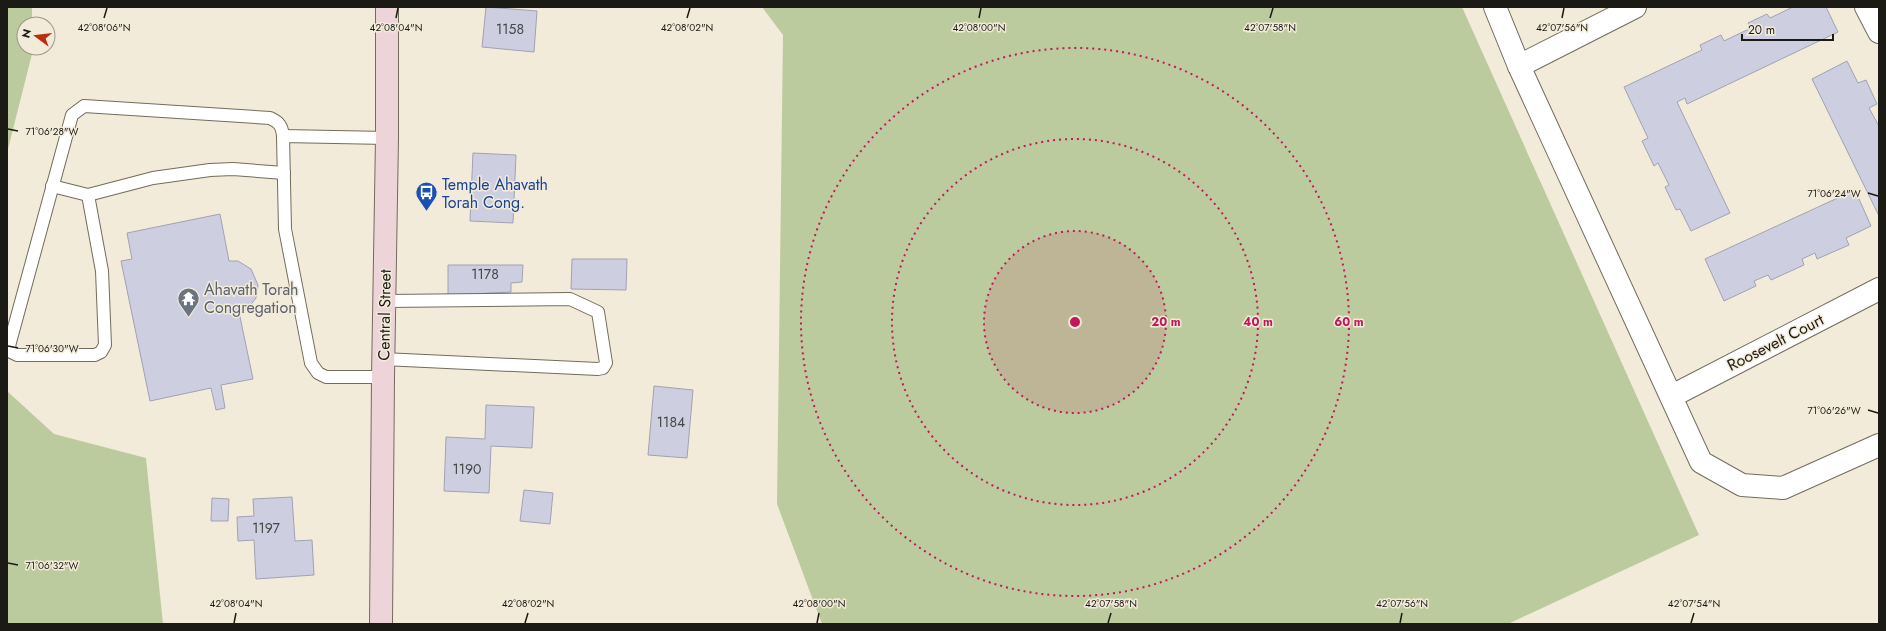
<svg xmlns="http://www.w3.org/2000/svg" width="1886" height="631" font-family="Jost,sans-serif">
<rect width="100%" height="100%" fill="#f3ebda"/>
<!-- green -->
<g fill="#bccb9e">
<path d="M 7,7 L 32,7 L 32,24 L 24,24 L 24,48 L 32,48 L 33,50 L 7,153 Z"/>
<path d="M 762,7 L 1462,7 L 1699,535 L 1508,624 L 822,624 L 777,504 L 783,35 Z"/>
<path d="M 7,391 L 54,434 L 146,458 L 163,624 L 7,624 Z"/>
</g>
<!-- building -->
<g fill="#cdcfe0" stroke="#a0a2b3">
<path d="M 486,7 L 537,11 L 534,52 L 482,47 Z"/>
<path d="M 1793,7 L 1826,7 L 1838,32 L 1687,104 L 1685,98 L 1677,102 L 1730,213 L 1691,231 L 1680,209 L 1676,210 L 1665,187 L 1669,185 L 1658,163 L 1654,166 L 1642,141 L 1648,138 L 1624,87 L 1702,50 L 1700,45 L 1721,35 L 1724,41 L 1751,28 L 1748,23 L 1767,14 L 1770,18 Z"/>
<path d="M 1847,61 L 1858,83 L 1866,80 L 1877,104 L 1869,108 L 1879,126 L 1879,216 L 1812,79 Z"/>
<path d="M 473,153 L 516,155 L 513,223 L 470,221 Z"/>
<path d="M 1855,190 L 1871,226 L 1846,238 L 1849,245 L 1817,259 L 1815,253 L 1802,259 L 1804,265 L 1771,280 L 1768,275 L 1754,281 L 1756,286 L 1724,301 L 1705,259 Z"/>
<path d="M 220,214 L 229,261 L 238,261 L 251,269 L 258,285 L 256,298 L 249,307 L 239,312 L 253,379 L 221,385 L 225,408 L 216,410 L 211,388 L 150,401 L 121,261 L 132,259 L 127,233 Z"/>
<path d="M 572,259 L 627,259 L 626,290 L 571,289 Z"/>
<path d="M 448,265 L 523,265 L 522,282 L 511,283 L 511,292 L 448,295 Z"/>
<path d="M 654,386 L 693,390 L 687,458 L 648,455 Z"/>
<path d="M 486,405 L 534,407 L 532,448 L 491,446 L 489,493 L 444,491 L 446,437 L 485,439 Z"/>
<path d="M 524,490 L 553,493 L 550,524 L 520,521 Z"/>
<path d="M 292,497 L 295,541 L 312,540 L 314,575 L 256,579 L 254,540 L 238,541 L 237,517 L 254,516 L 253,499 Z"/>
<path d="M 212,498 L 229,499 L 228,521 L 211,521 Z"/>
</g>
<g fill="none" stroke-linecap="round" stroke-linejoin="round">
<defs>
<g id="lane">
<path d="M 52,186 L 88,195 L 153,178 L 210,170 L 233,169 L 284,173"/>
<path d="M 88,195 L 102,271 L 105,345 L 101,352 L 95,355 L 17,355 L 11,352 L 9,346 L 72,115 L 84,106 L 270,118 C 279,122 282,126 283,136"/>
<path d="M 383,359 L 598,369 L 603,368 L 606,363 L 598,312 L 570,299 L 385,301"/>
<path d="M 383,377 L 326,377 L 318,373 L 311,363 L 285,229 L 283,136 L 387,138"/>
</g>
<g id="street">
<path d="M 1495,7 L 1519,66 L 1701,462 L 1742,485 L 1783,488 L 1879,445"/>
<path d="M 1866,7 L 1879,32"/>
<path d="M 1519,66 L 1635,7"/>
<path d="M 1672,396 L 1879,289"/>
</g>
<path id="secondary" d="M 381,624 L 383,377 L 387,138 L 387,7"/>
</defs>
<!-- lane casing -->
<use href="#lane" stroke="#726c5d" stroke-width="14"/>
<!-- street casing -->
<use href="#street" stroke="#726c5d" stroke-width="24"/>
<!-- secondary casing -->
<use href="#secondary" stroke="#726c5d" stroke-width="24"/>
<!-- lane -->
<use href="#lane" stroke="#fff" stroke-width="12"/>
<!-- street -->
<use href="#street" stroke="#fff" stroke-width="22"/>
<!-- secondary -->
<use href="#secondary" stroke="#ecd4d8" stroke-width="22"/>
</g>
<!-- ticks -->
<path fill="none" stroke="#1c1a14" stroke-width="1.5" d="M 104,18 L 107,8M 396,18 L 398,8M 687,18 L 690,8M 979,18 L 981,8M 1270,18 L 1273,8M 1562,18 L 1564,8M 8,129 L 18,131M 1868,193 L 1878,196M 8,346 L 18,348M 1868,410 L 1878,413M 8,563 L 18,565M 234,623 L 236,613M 525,623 L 528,613M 817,623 L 819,613M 1108,623 L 1111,613M 1400,623 L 1402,613M 1691,623 L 1694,613"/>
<!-- distance rings -->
<circle cx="1075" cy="322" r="91" fill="#c2185b" fill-opacity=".12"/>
<g fill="none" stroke="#c2185b" stroke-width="2" stroke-dasharray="2 4">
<circle cx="1075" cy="322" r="91"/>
<circle cx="1075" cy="322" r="183"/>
<circle cx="1075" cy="322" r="274"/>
</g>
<!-- icons -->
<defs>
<symbol id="bus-pin" viewBox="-11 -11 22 30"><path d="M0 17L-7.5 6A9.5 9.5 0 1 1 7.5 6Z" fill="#1a4fb4" stroke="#f3ebda"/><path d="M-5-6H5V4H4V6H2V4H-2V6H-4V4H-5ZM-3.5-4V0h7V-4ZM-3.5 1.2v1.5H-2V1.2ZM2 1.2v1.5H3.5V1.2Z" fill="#fff"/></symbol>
<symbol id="temple-pin" viewBox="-11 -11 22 30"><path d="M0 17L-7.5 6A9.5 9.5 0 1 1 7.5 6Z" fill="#6b7280" stroke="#f3ebda"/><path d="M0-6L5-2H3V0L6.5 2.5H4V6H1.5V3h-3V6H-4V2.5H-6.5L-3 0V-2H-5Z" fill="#fff"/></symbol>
</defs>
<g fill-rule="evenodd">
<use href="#bus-pin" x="414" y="180" width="25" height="34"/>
<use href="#temple-pin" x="176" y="286" width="25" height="34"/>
</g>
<g text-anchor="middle" stroke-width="3" stroke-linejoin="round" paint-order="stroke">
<!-- number labels -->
<g font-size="14" fill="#484747">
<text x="510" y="34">1158</text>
<text x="485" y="279">1178</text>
<text x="671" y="427">1184</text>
<text x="467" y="474">1190</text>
<text x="266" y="533">1197</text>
</g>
<!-- transit labels -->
<g font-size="16" fill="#164399" stroke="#f3ebda" text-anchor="start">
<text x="442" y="190">Temple Ahavath<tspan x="442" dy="18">Torah Cong.</tspan></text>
</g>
<!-- worship labels -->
<g font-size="16" fill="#5b616d" stroke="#f3ebda" text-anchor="start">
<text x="204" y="295">Ahavath Torah<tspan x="204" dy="18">Congregation</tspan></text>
</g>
<!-- street labels -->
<g font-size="16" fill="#1c1a14" stroke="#f3ebda">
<text transform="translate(384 315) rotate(-89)" y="6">Central Street</text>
<text transform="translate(1775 342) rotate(-27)" y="6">Roosevelt Court</text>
</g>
</g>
<g font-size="10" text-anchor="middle" fill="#1c1a14" stroke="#f3ebda" stroke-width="3" stroke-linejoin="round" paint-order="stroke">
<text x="104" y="31">42°08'06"N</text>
<text x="396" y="31">42°08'04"N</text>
<text x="687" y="31">42°08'02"N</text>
<text x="979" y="31">42°08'00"N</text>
<text x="1270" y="31">42°07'58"N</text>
<text x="1562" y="31">42°07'56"N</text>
<text x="52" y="135">71°06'28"W</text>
<text x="1834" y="197">71°06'24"W</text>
<text x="52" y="352">71°06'30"W</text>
<text x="1834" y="414">71°06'26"W</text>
<text x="52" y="569">71°06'32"W</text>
<text x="236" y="607">42°08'04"N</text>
<text x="528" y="607">42°08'02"N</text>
<text x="819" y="607">42°08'00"N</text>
<text x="1111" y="607">42°07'58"N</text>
<text x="1402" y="607">42°07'56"N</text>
<text x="1694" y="607">42°07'54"N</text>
</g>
<circle cx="1075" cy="322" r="6" fill="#c2185b" stroke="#f3ebda" stroke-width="2"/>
<g font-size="12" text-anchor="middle" font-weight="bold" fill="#c2185b" stroke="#f3ebda" stroke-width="3" stroke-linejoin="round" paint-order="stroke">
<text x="1166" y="326">20 m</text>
<text x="1258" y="326">40 m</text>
<text x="1349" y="326">60 m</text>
</g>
<!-- border -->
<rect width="1886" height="631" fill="none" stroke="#1c1a14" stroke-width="16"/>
<!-- north arrow -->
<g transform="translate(36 36) rotate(285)"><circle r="19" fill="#f3ebda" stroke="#9d978b"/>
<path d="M0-3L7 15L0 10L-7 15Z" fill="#ba2f12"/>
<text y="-6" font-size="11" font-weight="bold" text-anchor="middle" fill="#1c1a14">N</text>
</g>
<!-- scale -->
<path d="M1742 34v6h91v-6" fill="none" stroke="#1c1a14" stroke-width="2"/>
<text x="1748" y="34" font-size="12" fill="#1c1a14" stroke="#f3ebda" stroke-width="3" paint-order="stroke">20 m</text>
</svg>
